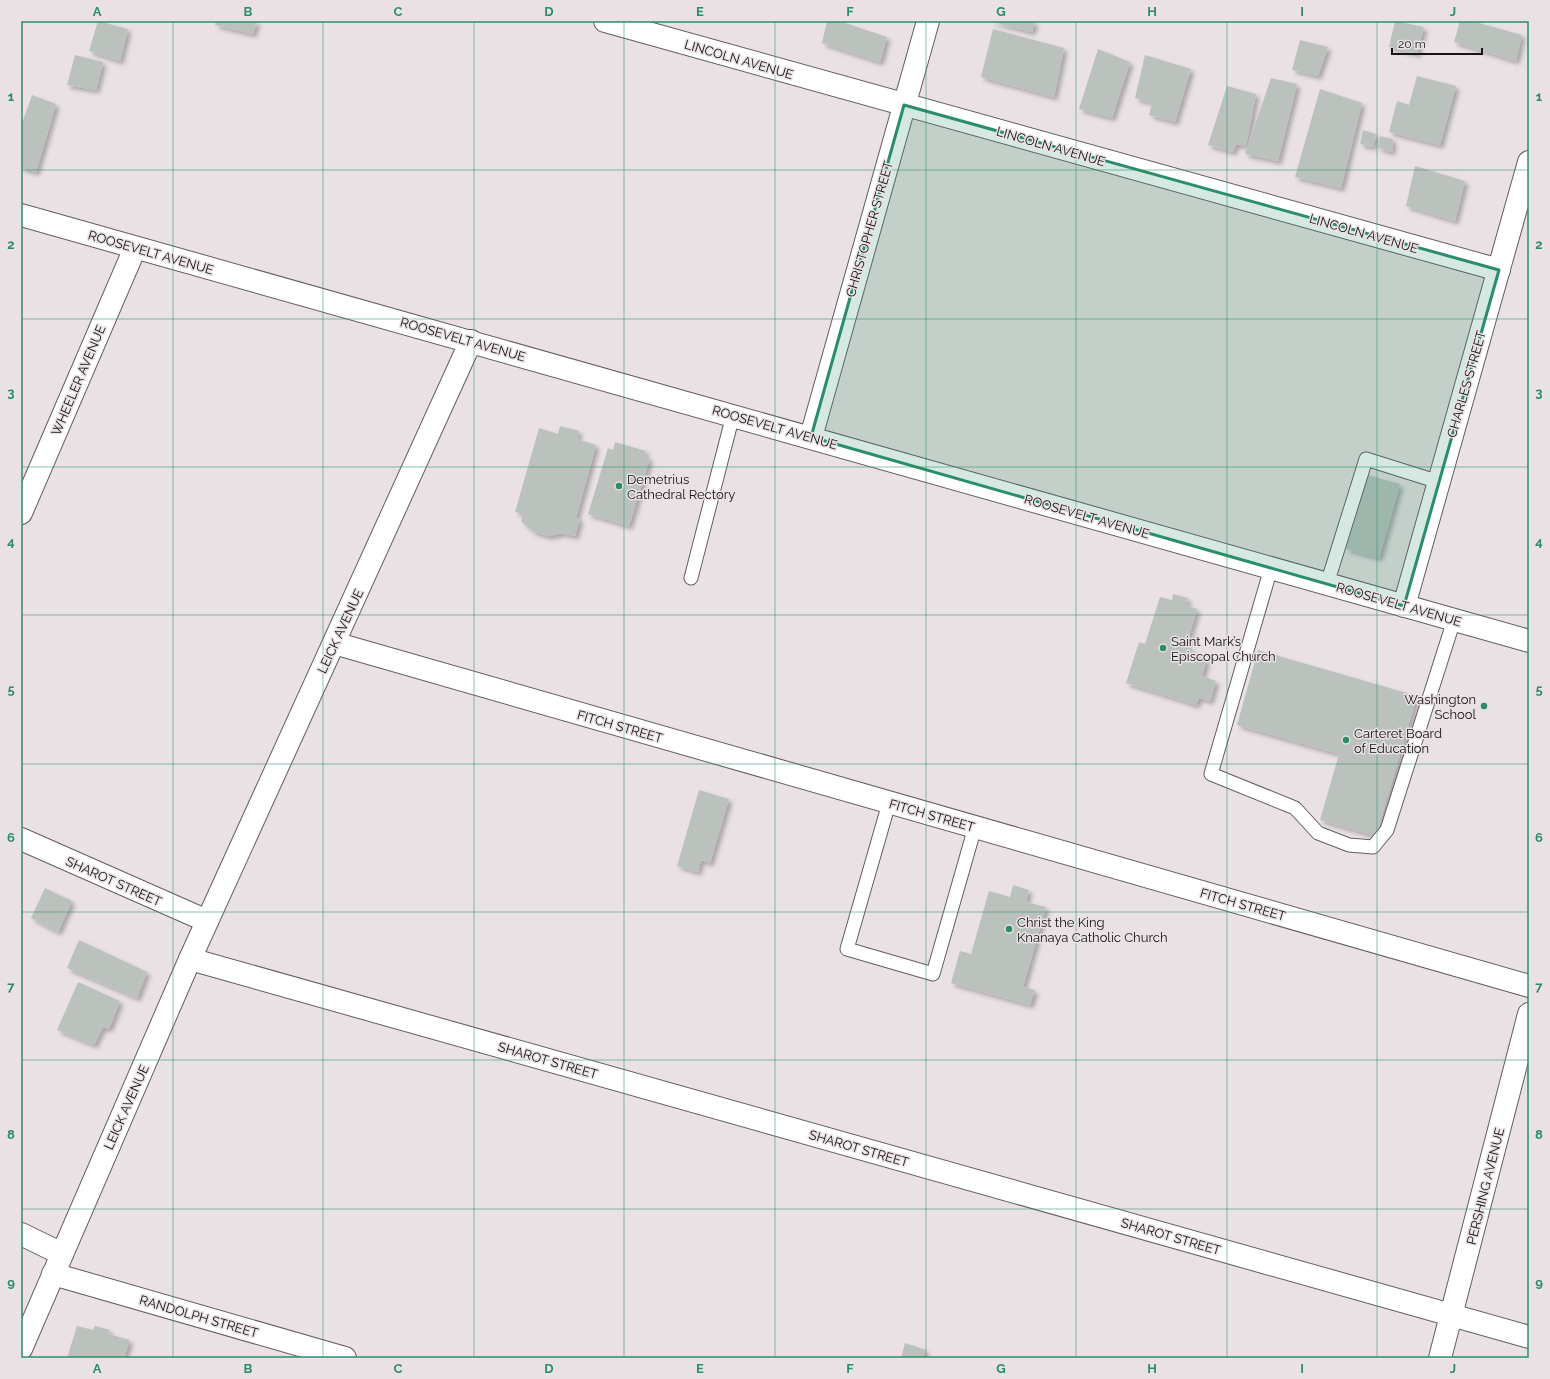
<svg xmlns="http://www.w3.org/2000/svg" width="1550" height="1379" font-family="Raleway,sans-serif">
<defs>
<filter id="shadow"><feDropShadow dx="3.5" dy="3.5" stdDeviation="2" flood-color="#0004"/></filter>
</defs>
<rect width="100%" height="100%" fill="#e9e1e3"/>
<!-- building -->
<g fill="#bbc2be" filter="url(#shadow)">
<path d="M 98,21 L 128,29 L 120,61 L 89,51 Z"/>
<path d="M 216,21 L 257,21 L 253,34 L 215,25 Z"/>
<path d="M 827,21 L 839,21 L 887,37 L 880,62 L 822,43 Z"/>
<path d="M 989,21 L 1035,21 L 1032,32 Z"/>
<path d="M 1395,21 L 1424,27 L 1417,54 L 1389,47 Z"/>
<path d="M 1460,21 L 1472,21 L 1522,35 L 1516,61 L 1454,42 Z"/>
<path d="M 993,29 L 1064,48 L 1054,97 L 981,77 Z"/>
<path d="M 1300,40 L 1328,47 L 1318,76 L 1292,70 Z"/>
<path d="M 1098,49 L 1130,62 L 1112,118 L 1079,109 Z"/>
<path d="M 75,55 L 103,62 L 96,90 L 67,85 Z"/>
<path d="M 1145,55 L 1191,69 L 1175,122 L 1149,115 L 1152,103 L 1135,98 Z"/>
<path d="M 1417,76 L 1456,86 L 1440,145 L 1389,132 L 1397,101 L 1409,105 Z"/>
<path d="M 1271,78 L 1297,84 L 1278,161 L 1245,154 Z"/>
<path d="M 1227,86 L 1256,94 L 1246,146 L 1236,144 L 1233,152 L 1208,145 Z"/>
<path d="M 1320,89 L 1362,103 L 1341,188 L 1295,177 Z"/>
<path d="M 32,95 L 56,104 L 36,172 L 21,168 L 21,126 Z"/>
<path d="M 1363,130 L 1376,134 L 1373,147 L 1360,144 Z"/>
<path d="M 1380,136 L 1393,139 L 1392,152 L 1378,148 Z"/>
<path d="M 1415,166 L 1465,181 L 1455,221 L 1406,206 Z"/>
<path d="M 560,426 L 579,431 L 577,439 L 596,445 L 576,518 L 580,519 L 575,536 L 562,533 L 549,536 L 534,532 L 521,521 L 523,514 L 515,512 L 539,428 L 558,434 Z"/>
<path d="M 615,442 L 646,451 L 644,457 L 650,458 L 629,526 L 588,514 L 608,448 L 613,450 Z"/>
<path d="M 1368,475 L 1400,484 L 1379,558 L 1346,549 Z"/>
<path d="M 1173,594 L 1188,598 L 1186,605 L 1197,609 L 1186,647 L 1193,649 L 1191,654 L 1207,659 L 1202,676 L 1216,681 L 1210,701 L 1199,698 L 1196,705 L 1126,683 L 1139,642 L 1145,644 L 1160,597 L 1172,600 Z"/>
<path d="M 1258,650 L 1417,696 L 1376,836 L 1320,820 L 1339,754 L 1237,725 Z"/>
<path d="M 699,790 L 729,799 L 710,863 L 701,860 L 698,872 L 677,866 Z"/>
<path d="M 1013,885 L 1029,890 L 1026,902 L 1046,907 L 1023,987 L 1035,990 L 1030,1005 L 951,983 L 960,951 L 971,954 L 989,891 L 1010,897 Z"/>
<path d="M 45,888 L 72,901 L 58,932 L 31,918 Z"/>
<path d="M 79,940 L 147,972 L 137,998 L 67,968 Z"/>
<path d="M 78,982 L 120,1001 L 109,1029 L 103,1027 L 94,1045 L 57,1030 Z"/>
<path d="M 77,1326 L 93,1330 L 95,1326 L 110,1330 L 108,1334 L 130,1340 L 124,1358 L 67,1358 Z"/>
<path d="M 905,1343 L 926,1350 L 923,1358 L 901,1358 Z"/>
</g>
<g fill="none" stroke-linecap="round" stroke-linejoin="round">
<defs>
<g id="lane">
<path d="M 1271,568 L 1211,774 L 1295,808 L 1318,833 L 1349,845 L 1373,847 L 1387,830 L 1454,620"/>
<path d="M 691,578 L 733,415"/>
<path d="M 1327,584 L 1366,459 L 1439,482"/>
<path d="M 889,803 L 847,949 L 933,974 L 975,827"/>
</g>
<g id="street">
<path d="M 605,21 L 1499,270"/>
<path d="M 811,437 L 928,21"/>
<path d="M 21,513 L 135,248"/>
<path d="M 1404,606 L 1529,162"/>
<path d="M 334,643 L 1529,986"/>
<path d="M 21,839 L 207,921"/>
<path d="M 190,959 L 1529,1337"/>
<path d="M 21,1234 L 62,1254"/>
<path d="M 53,1274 L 345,1358"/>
<path d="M 21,1349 L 190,959 L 471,341"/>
<path d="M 1440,1358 L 1529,1014"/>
</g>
<path id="secondary" d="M 21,215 L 1529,641"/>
</defs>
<!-- lane casing -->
<use href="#lane" stroke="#645d5f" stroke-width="15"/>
<!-- street casing -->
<use href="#street" stroke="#645d5f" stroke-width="24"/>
<!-- secondary casing -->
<use href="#secondary" stroke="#645d5f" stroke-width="24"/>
<!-- lane -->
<use href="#lane" stroke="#fff" stroke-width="13"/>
<!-- street -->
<use href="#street" stroke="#fff" stroke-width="22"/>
<!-- secondary -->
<use href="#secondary" stroke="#fff" stroke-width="22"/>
</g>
<!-- marked area -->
<path fill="#2b8e68" fill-opacity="0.2" stroke="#2b8e68" stroke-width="3" stroke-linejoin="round" d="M 904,105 L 1499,270 L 1404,606 L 811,437 Z"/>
<!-- grid -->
<path fill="none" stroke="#2b8e68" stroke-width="1" stroke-opacity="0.55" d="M 173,21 L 173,1358M 323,21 L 323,1358M 474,21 L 474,1358M 624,21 L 624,1358M 775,21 L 775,1358M 926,21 L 926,1358M 1076,21 L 1076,1358M 1227,21 L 1227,1358M 1377,21 L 1377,1358M 21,170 L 1529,170M 21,319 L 1529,319M 21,467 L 1529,467M 21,615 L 1529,615M 21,764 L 1529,764M 21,912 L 1529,912M 21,1060 L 1529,1060M 21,1209 L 1529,1209"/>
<!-- markers -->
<g fill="#2b8e68" stroke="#e9e1e3" stroke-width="1.5">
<circle cx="619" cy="486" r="4"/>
<circle cx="1163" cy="648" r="4"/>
<circle cx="1484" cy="706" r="4"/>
<circle cx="1346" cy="740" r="4"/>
<circle cx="1009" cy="929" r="4"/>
</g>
<g text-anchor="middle" stroke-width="3" stroke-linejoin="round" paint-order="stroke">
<!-- street labels -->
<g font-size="13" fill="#171415" stroke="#e9e1e3">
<text transform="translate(739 59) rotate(16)" y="5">LINCOLN AVENUE</text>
<text transform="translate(1051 146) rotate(16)" y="5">LINCOLN AVENUE</text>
<text transform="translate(869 229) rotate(-74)" y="5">CHRISTOPHER STREET</text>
<text transform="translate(1364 233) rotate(16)" y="5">LINCOLN AVENUE</text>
<text transform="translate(151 252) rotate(16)" y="5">ROOSEVELT AVENUE</text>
<text transform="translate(463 339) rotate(16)" y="5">ROOSEVELT AVENUE</text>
<text transform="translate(78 380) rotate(-67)" y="5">WHEELER AVENUE</text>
<text transform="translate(1466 384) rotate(-74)" y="5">CHARLES STREET</text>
<text transform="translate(775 427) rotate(16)" y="5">ROOSEVELT AVENUE</text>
<text transform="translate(1087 516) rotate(16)" y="5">ROOSEVELT AVENUE</text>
<text transform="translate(1399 604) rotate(16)" y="5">ROOSEVELT AVENUE</text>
<text transform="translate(340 631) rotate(-65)" y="5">LEICK AVENUE</text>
<text transform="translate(620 726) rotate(16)" y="5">FITCH STREET</text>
<text transform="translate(932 815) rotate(16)" y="5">FITCH STREET</text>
<text transform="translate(114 881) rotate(24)" y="5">SHAROT STREET</text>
<text transform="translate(1243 904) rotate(16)" y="5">FITCH STREET</text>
<text transform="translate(548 1060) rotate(16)" y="5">SHAROT STREET</text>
<text transform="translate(126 1107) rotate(-66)" y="5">LEICK AVENUE</text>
<text transform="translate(859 1148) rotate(16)" y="5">SHAROT STREET</text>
<text transform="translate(1485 1186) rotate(-76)" y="5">PERSHING AVENUE</text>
<text transform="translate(1171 1236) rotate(16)" y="5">SHAROT STREET</text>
<text transform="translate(199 1316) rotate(16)" y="5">RANDOLPH STREET</text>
</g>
<!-- poi labels -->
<g font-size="13" fill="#171415" stroke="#e9e1e3" text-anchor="start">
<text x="627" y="484">Demetrius<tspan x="627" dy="15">Cathedral Rectory</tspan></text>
<text x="1171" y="646">Saint Mark’s<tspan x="1171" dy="15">Episcopal Church</tspan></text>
<text x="1476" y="704" text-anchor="end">Washington<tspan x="1476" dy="15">School</tspan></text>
<text x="1354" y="738">Carteret Board<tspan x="1354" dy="15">of Education</tspan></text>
<text x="1017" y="927">Christ the King<tspan x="1017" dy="15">Knanaya Catholic Church</tspan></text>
</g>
</g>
<!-- border -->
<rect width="1550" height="1379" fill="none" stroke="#e9e1e3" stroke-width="44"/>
<!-- scale -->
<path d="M1392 48v6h90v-6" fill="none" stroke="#171415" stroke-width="2"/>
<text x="1398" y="48" font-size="12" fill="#171415" stroke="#e9e1e3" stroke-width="3" paint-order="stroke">20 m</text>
<rect x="22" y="22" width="1506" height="1335" fill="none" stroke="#2b8e68" stroke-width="1.5"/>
<g font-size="13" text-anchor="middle" font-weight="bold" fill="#2b8e68">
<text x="97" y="16">A</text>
<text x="248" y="16">B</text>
<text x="398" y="16">C</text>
<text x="549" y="16">D</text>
<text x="700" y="16">E</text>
<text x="850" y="16">F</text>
<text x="1001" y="16">G</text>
<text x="1152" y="16">H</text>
<text x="1302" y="16">I</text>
<text x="1453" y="16">J</text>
<text x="11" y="101">1</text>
<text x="1539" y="101">1</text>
<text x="11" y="249">2</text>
<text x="1539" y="249">2</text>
<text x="11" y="397">3</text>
<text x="1539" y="397">3</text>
<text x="11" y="546">4</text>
<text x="1539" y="546">4</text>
<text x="11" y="694">5</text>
<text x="1539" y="694">5</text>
<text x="11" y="842">6</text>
<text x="1539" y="842">6</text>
<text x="11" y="991">7</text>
<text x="1539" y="991">7</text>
<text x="11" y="1139">8</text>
<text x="1539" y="1139">8</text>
<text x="11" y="1287">9</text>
<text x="1539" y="1287">9</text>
<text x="97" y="1373">A</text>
<text x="248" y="1373">B</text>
<text x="398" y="1373">C</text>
<text x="549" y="1373">D</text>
<text x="700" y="1373">E</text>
<text x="850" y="1373">F</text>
<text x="1001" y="1373">G</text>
<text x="1152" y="1373">H</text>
<text x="1302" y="1373">I</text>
<text x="1453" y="1373">J</text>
</g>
</svg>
